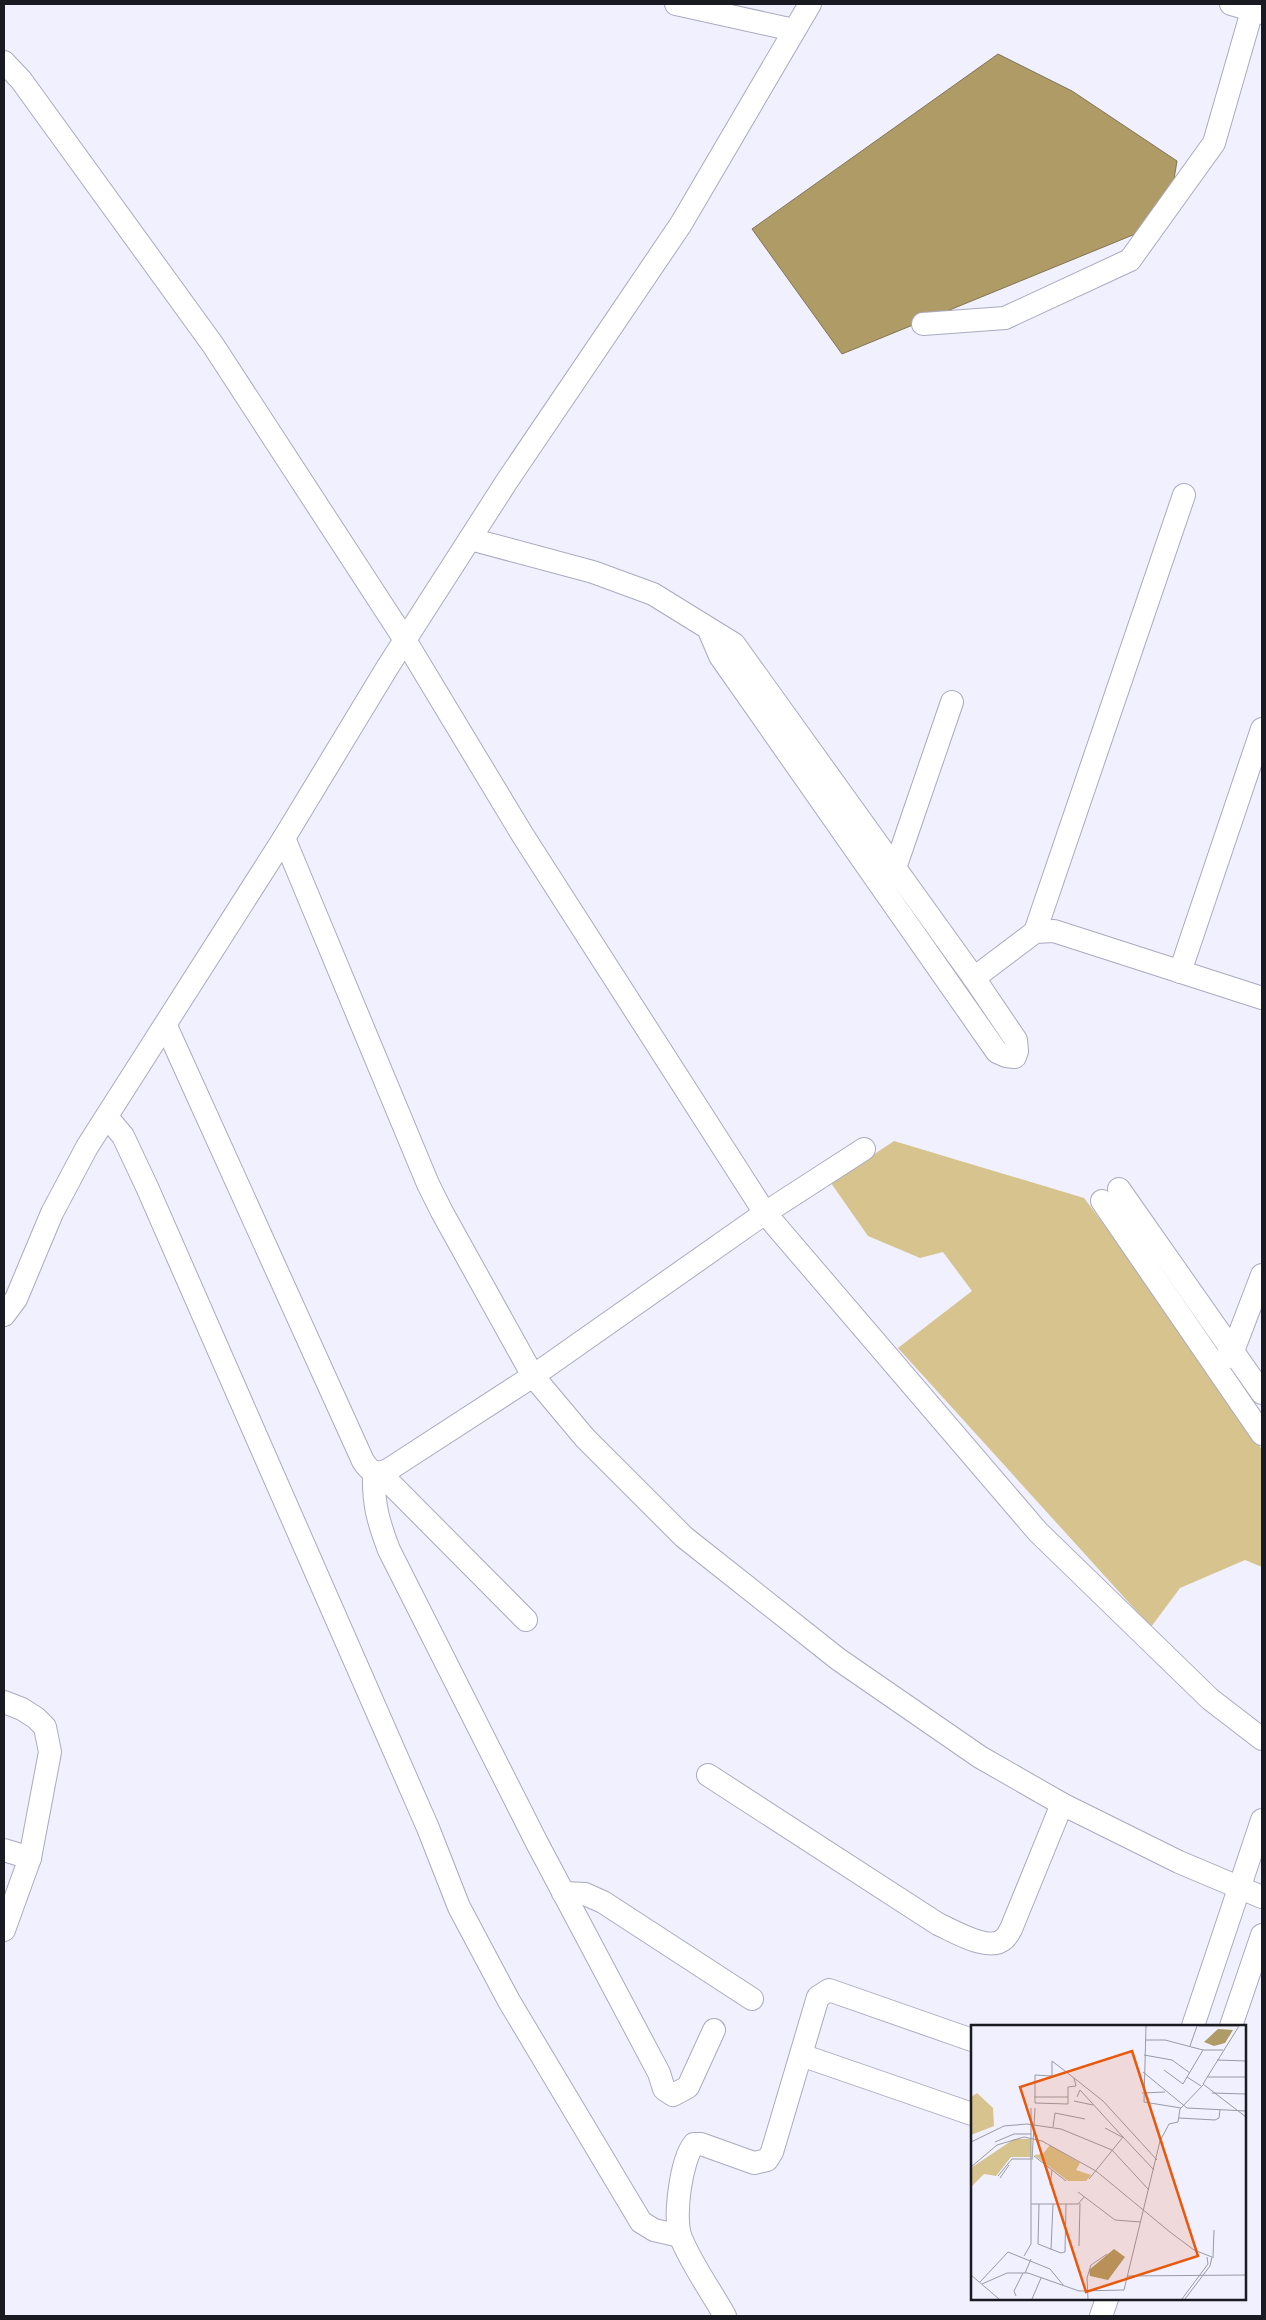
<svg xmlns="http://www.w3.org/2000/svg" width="1266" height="2320" font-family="'Noto Serif',serif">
<rect width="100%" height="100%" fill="#f0f0fe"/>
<!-- green -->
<path fill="#d7c38e" d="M 894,1141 L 1084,1198 L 1198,1349 L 1262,1450 L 1262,1567 L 1245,1560 L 1180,1588 L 1151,1627 L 898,1348 L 972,1291 L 943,1252 L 920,1258 L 868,1236 L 831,1183 Z"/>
<!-- water -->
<path fill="#af9b66" stroke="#827452" d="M 998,54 L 1072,91 L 1177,161 L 1167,221 L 842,354 L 752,229 Z"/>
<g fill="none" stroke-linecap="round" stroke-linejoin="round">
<defs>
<g id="minor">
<path d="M 676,4 L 794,30"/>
<path d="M 1231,4 L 1262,13"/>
<path d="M 4,62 L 21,80 L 213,345 L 405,640 L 522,834 L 765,1213 L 1038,1532 L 1210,1699 L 1262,1739"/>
<path d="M 923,324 L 1005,318 L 1130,260 L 1214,143 L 1254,4"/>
<path d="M 470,539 L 593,572 L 653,594 L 734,644 L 974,978 L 1016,1040 L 1017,1051 L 1015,1057 L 1006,1056 L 997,1052 L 720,656 L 708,628"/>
<path d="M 284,838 L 428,1184 L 442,1212 L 533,1376 L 585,1438 L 684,1537 L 838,1659 L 980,1757 L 1062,1804 L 1179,1862 L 1262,1897"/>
<path d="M 895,868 L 952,702"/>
<path d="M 1035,932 L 1184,495"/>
<path d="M 1180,972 L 1262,729"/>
<path d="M 974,978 L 1035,932 L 1054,931 L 1262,998"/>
<path d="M 166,1026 L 363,1461 C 370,1472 376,1475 388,1470 L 533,1376 L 765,1213 L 864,1149"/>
<path d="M 107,1117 L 123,1136 L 147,1187 L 428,1828 L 459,1907 L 509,2001 L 641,2222 L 654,2230 L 680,2236"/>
<path d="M 1119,1189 L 1262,1393"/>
<path d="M 1102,1201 L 1262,1434"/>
<path d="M 4,1315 L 16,1299 L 52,1213 L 87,1147 L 284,838 L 387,668 L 507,481 L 681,224 L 810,4"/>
<path d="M 1224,1359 L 1233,1351 L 1262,1275"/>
<path d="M 374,1472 C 373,1504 378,1521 389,1550 L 537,1843 L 659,2073 L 664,2089 L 673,2095 L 688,2087 L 714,2030"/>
<path d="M 380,1473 L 526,1620"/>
<path d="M 4,1702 L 22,1709 L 36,1718 L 45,1727 L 50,1752 L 30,1858 L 4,1930"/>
<path d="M 708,1775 L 938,1924 C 954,1931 989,1953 1004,1939 C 1007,1937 1009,1932 1011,1929 L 1062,1804"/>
<path d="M 4,1850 L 30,1858"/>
<path d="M 563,1893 L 585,1894 L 603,1902 L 752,1999"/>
<path d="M 1193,2026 L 1262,1820"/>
<path d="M 1231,2026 L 1262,1935"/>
<path d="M 801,2055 L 972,2114"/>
<path d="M 725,2316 C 711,2291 692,2265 681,2238 C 673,2219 681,2160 694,2144 L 701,2144 L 754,2163 L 767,2160 L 772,2152 L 818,1997 L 829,1990 L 972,2040"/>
<path d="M 1101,2316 L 1107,2299"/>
</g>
</defs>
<!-- minor casing -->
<use href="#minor" stroke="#aaaac0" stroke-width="24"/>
<!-- minor -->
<use href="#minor" stroke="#fff" stroke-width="22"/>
</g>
<!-- overview -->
<g transform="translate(971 2025)">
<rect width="275" height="275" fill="#f0f0fe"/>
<path d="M 6,68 L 22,83 L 23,101 L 0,110 L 0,72 ZM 43,114 L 60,114 L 60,132 L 40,132 L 25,151 L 13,149 L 0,162 L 0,143 ZM 79,120 L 109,138 L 105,145 L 120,150 L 115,156 L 97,156 L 63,130 L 72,129 Z" fill="#d7c38e"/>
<path d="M 247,4 L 262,5 L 254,18 L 243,21 L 233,17 ZM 143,224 L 154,232 L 137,255 L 119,251 L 118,245 Z" fill="#af9b66"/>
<path fill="none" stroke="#9a9aa6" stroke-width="1" d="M 175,1 L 173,77 L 210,83M 228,1 L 267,1M 268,1 L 232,59 L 275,92M 174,15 L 194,15 L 232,25 L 252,25M 219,21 L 226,1M 173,30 L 201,35 L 219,48M 246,35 L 275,36M 81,36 L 103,53 L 105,61 L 97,62 L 97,79 L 64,78 L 64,50 L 81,51 ZM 193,45 L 212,59 L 216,52M 172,47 L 216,83 L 275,86M 236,52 L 275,52M 103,53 L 132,76 L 186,135M 230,61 L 216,52 L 232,25M 171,68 L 194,67M 241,68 L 275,69M 63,72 L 97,72M 106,72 L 109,65 L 152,112M 103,76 L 122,80M 208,93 L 244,95 L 248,93 L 249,85M 82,102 L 84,88 L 114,94M 134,103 L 151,112M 0,117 L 33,101 L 56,99 L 90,104 L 141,125 L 178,165M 24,117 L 43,109 L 60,109M 63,131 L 95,156M 61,135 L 64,83M 0,142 L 26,120 L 53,112 L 71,116 L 125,146 L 199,207 L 223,225 L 241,232 L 239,241 L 214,274M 27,151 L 41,134 L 60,134M 29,153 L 38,140M 118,154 L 152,112 L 183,145M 79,160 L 81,145M 107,167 L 144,195 L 170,197M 60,179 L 107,179 L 113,172M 68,179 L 67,219 L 90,228 L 94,227 L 95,179M 108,221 L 109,178M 80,225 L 82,179M 53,231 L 60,219 L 60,83M 242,233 L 243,205M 54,248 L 60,234M 0,250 L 28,274M 156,251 L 275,250M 9,257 L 37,227 L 79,244 L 93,261M 11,259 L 36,248 L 57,248 L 108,266 L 153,265 L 189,116 L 198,99 L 207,97 L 209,84 L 232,60M 45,271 L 43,266 L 52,248M 61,274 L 70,253M 117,274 L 116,253 L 120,240 L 136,229M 211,274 L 237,239 L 236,232"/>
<path fill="#e8590c" fill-opacity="0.15" stroke="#e8590c" stroke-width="2.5" d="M 161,26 L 227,231 L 115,267 L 49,62 Z"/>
<rect width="275" height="275" fill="none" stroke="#1a1a22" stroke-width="2.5"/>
</g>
<!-- border -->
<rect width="1266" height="2320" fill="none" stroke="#1a1a22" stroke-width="10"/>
</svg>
